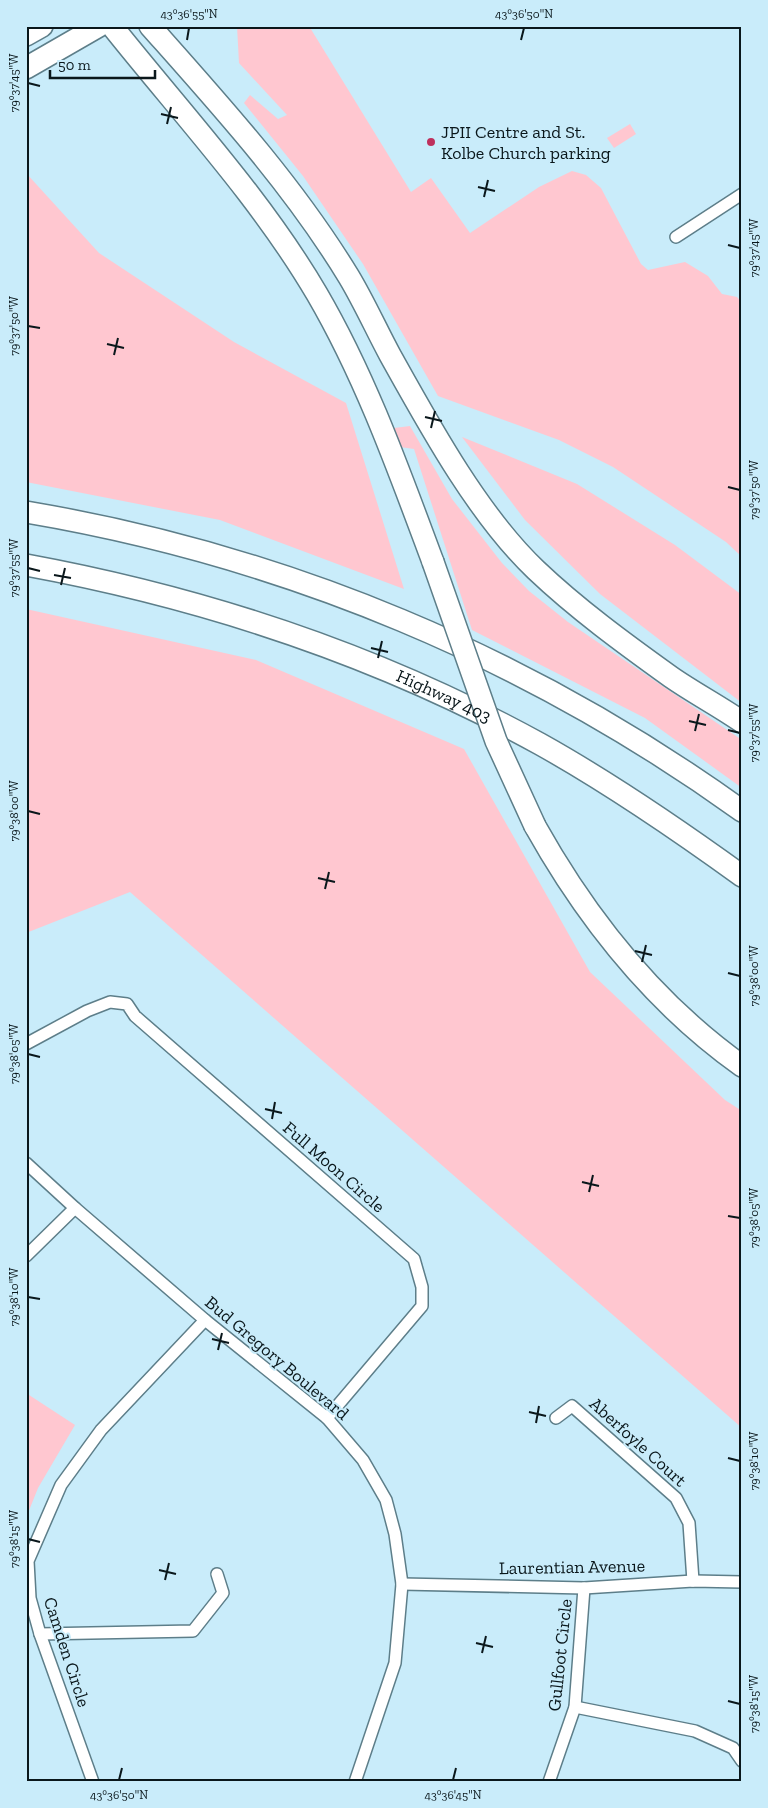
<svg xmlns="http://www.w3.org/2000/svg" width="768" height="1808" font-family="'Zilla Slab',serif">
<rect width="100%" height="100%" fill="#c9ecfa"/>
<!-- green -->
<g fill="#ffc7d0">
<path d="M 237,26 L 309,26 L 411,192 L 431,178 L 470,233 L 539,187 L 572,171 L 586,175 L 601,188 L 641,264 L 648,270 L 685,262 L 708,276 L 722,294 L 737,297 L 742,303 L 742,557 L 726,542 L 613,467 L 559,440 L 438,396 L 363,264 L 303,176 L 244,103 L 250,95 L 278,119 L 287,115 L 239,63 Z"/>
<path d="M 630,124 L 636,134 L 614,148 L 607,138 Z"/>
<path d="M 26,173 L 99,253 L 234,342 L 346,403 L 404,589 L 220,520 L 26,482 Z"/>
<path d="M 410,426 L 452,499 L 502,563 L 529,591 L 568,622 L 742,740 L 742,788 L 645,718 L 472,630 L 414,449 L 400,447 L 394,428 Z"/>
<path d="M 462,437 L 577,484 L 675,545 L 742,595 L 742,703 L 600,594 L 525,520 Z"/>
<path d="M 26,609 L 256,660 L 464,749 L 590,972 L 725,1100 L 742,1111 L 742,1428 L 130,892 L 26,933 Z"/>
<path d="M 26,1393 L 75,1425 L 38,1488 L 26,1518 Z"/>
</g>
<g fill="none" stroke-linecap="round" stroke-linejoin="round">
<defs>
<g id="street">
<path d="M 676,237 L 742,194"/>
<path d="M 26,1044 L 87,1011 L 110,1002 L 127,1004 L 135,1016 L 414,1259 L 422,1287 L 422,1306 L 327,1418"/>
<path d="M 26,1163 L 75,1208 L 205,1320 L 327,1418 L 363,1460 L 386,1500 L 395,1534 L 402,1584 L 395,1663 L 355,1782"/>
<path d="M 26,1256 L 75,1208"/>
<path d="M 556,1418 L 572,1406 L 676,1498 L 689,1523 L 693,1581"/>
<path d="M 402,1584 L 584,1588 L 693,1581 L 742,1582"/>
<path d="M 40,1634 L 193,1631 L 223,1593 L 217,1574"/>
<path d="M 575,1707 L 695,1731 L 733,1748 L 742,1761"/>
<path d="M 93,1782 L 40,1634 L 30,1598 L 28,1561 L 61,1485 L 101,1430 L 205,1320"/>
<path d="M 549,1782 L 575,1707 L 584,1588"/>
</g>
<g id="highway">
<path d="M 112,26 C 182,114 260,197 317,294 C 366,378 399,471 433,562"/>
<path d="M 150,26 C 221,106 293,185 349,277 C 364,302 376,329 390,355 C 429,425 478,515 536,570 C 577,609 625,644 671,677 C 694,693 719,706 742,722"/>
<path d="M 26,35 L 42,26"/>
<path d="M 26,68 L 99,26"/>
<path d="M 26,512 C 286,556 528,657 742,811"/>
<path id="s1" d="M 26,565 C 205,598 380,656 540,744 C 610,783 677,829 742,876"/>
<path d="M 535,826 C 587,919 655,1004 742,1066"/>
</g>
</defs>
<!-- street casing -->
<use href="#street" stroke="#5d7e89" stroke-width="14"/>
<!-- highway casing -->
<use href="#highway" stroke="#5d7e89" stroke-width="24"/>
<!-- street -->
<use href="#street" stroke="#fff" stroke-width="11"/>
<!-- highway -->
<use href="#highway" stroke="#fff" stroke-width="21"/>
<defs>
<path id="highway-bridge" d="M 433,562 L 496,741 L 535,826"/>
</defs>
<!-- highway-bridge casing -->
<use href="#highway-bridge" stroke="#5d7e89" stroke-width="24" stroke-linecap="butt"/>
<!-- highway-bridge -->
<use href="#highway-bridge" stroke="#fff" stroke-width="21"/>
</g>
<!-- ticks -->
<path fill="none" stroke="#0a171b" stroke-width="2" d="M 187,40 L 189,28M 521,40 L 524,28M 28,83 L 40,86M 161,114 L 178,118M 167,124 L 171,107M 478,187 L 495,191M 484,197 L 488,180M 728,245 L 740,248M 28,326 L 40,328M 107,344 L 124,348M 114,355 L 118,338M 425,417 L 442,421M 431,428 L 435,411M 728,487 L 740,490M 28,568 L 40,571M 54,575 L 71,578M 61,585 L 65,568M 371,648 L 388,652M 378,658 L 382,641M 689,721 L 706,725M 728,730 L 740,733M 695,731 L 699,714M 28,811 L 40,814M 318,878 L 335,882M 325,889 L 329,872M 635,951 L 652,955M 642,962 L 646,945M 728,973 L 740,976M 28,1054 L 40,1057M 265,1109 L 282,1113M 272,1119 L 275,1102M 582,1182 L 599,1186M 589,1192 L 593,1175M 728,1216 L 740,1218M 28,1297 L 40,1299M 212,1339 L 229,1343M 218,1350 L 222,1333M 529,1412 L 546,1416M 536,1423 L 539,1406M 728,1458 L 740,1461M 28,1539 L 40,1542M 159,1570 L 176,1574M 165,1580 L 169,1563M 476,1643 L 493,1647M 482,1653 L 486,1636M 728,1701 L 740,1704M 119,1780 L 122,1768M 453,1780 L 456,1768"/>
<!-- markers -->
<circle fill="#be305c" stroke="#c9ecfa" stroke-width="2" cx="431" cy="142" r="5"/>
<g text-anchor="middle" stroke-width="4" stroke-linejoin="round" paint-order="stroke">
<!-- poi labels -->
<g font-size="18" fill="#0a171b" stroke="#c9ecfa" text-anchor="start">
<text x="441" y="138">JPII Centre and St.<tspan x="441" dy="21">Kolbe Church parking</tspan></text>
</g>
<!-- street labels -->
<g font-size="18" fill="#0a171b" stroke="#c9ecfa">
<text dy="6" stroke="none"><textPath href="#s1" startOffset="439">Highway 403</textPath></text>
<text transform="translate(334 1167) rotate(41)" y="6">Full Moon Circle</text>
<text transform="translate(277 1358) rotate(40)" y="6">Bud Gregory Boulevard</text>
<text transform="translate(638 1442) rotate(42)" y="6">Aberfoyle Court</text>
<text transform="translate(572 1567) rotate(-1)" y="6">Laurentian Avenue</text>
<text transform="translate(67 1652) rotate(72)" y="6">Camden Circle</text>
<text transform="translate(560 1655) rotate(-84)" y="6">Gullfoot Circle</text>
</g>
</g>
<!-- border -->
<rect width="768" height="1808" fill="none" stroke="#c9ecfa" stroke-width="55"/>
<!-- scale -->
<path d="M50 70v8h105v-8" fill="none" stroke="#0a171b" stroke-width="2.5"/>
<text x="58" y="70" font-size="15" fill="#0a171b" stroke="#c9ecfa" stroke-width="4" paint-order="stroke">50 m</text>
<rect x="28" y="28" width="712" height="1752" fill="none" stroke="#0a171b" stroke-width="2"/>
<g font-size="12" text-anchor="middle" fill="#0a171b">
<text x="189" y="18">43°36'55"N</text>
<text x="524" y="18">43°36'50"N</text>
<text transform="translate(14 83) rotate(-90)" y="4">79°37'45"W</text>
<text transform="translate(754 248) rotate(-90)" y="4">79°37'45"W</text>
<text transform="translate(14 326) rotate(-90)" y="4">79°37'50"W</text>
<text transform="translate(754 490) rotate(-90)" y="4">79°37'50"W</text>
<text transform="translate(14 568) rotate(-90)" y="4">79°37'55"W</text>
<text transform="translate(754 733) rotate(-90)" y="4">79°37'55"W</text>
<text transform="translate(14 811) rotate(-90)" y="4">79°38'00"W</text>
<text transform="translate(754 976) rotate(-90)" y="4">79°38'00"W</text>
<text transform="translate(14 1054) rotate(-90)" y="4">79°38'05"W</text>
<text transform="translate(754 1218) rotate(-90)" y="4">79°38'05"W</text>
<text transform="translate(14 1297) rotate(-90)" y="4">79°38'10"W</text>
<text transform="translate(754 1461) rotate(-90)" y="4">79°38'10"W</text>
<text transform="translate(14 1539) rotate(-90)" y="4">79°38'15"W</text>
<text transform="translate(754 1704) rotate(-90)" y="4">79°38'15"W</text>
<text x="119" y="1799">43°36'50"N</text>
<text x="453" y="1799">43°36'45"N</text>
</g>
</svg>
